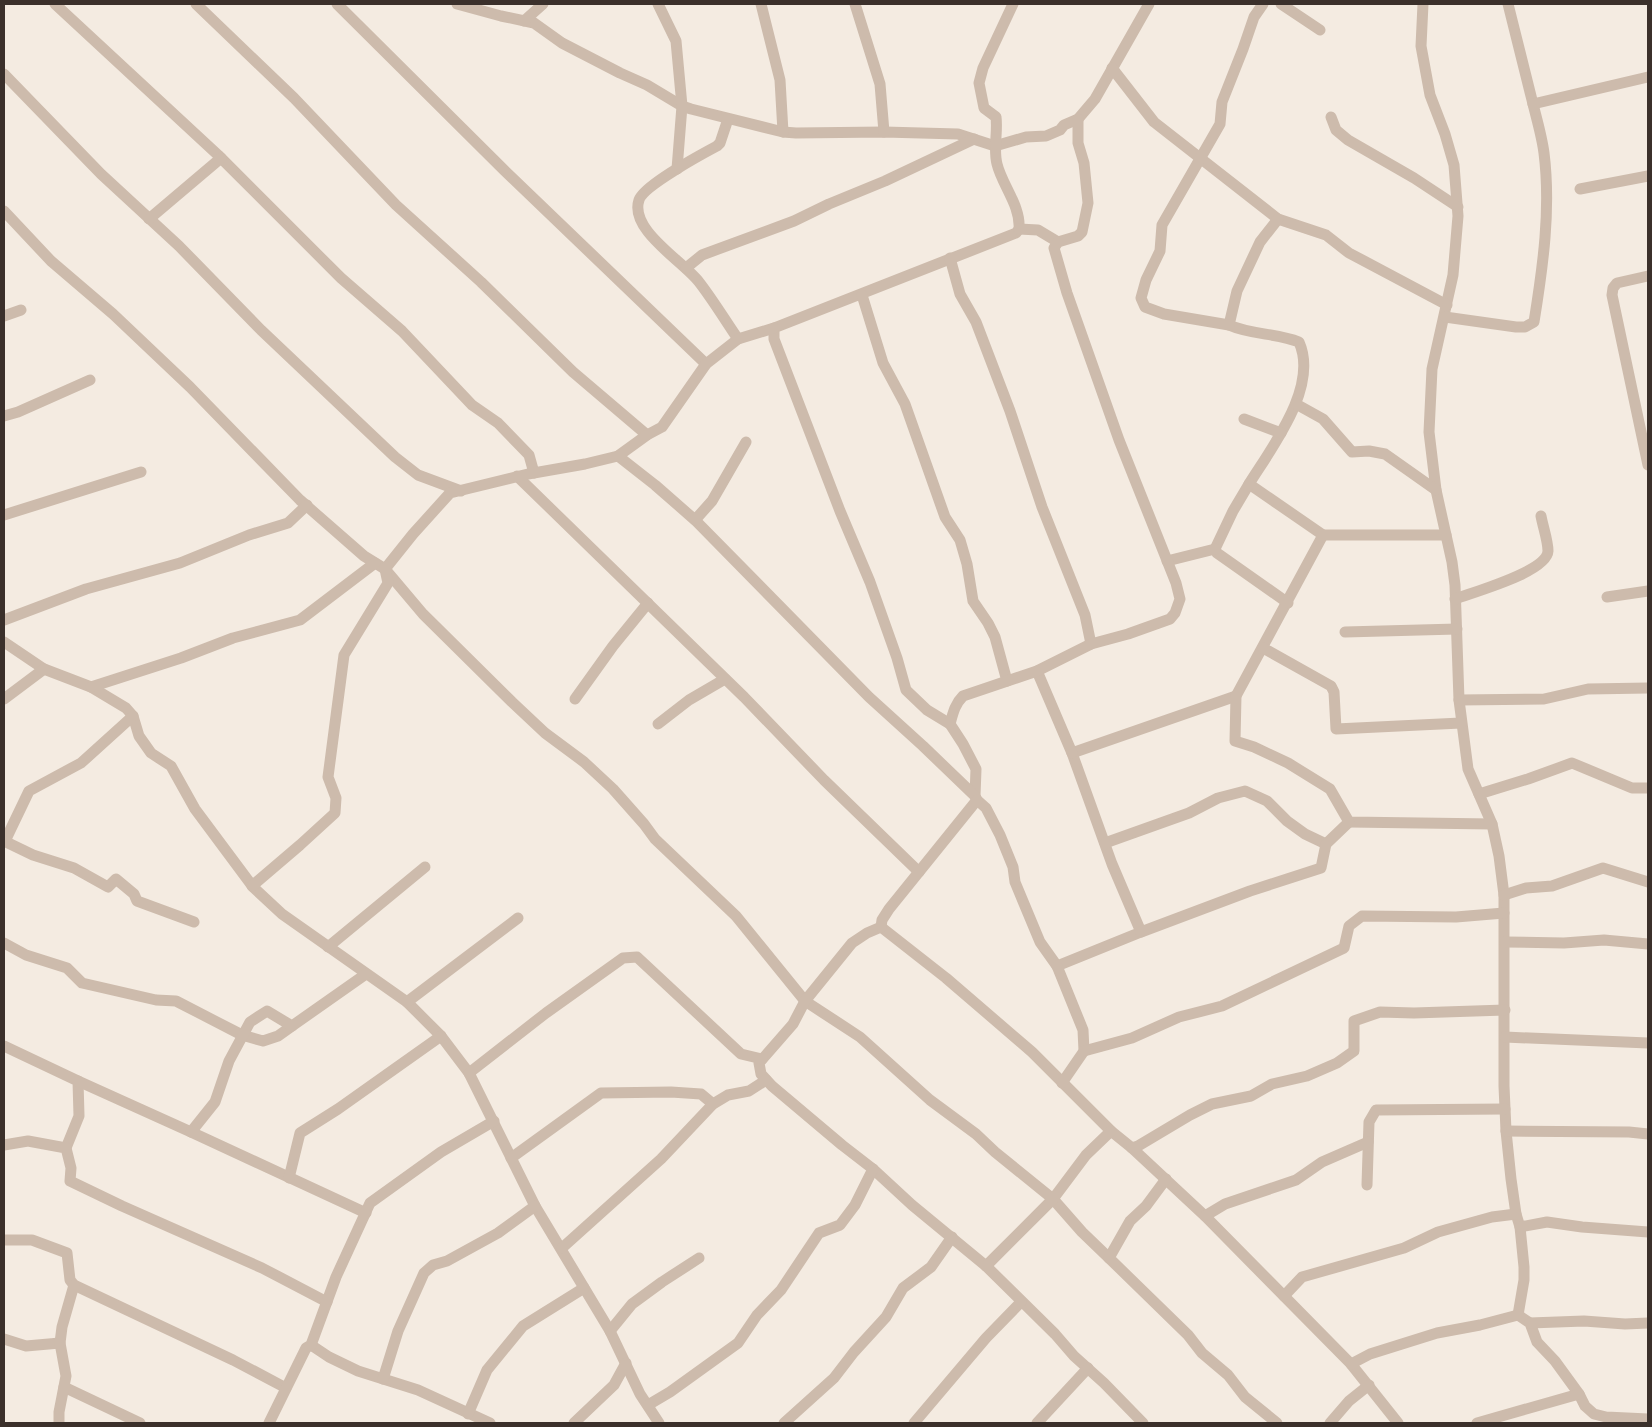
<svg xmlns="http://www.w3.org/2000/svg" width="1652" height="1427" font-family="'Asap Condensed',sans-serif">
<rect width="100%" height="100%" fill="#f4ebe1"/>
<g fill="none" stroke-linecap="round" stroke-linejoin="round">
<!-- minor -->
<g stroke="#cdbbac" stroke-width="11">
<path d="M 55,4 L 218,155 L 341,278 L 402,331 L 472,405 L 498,423 L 529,455 L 534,473"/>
<path d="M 196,4 L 294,98 L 396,205 L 481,282 L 573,372 L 647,435"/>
<path d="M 337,4 L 504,170 L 706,364"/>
<path d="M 457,4 L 501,16 L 534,23 L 562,43 L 620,73 L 647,85 L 682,106 L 691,109 L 783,132 L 796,133 L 884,132 L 958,134 L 995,146 L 1026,137 L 1046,136 L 1060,130 L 1064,125 L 1078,119 L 1095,99 L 1149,4"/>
<path d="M 658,4 L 676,41 L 682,106 L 677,169"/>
<path d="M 761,4 L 780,80 L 783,132"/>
<path d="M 855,4 L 880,84 L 884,132"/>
<path d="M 1013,4 L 983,68 L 979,83 L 984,108 L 996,117 C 998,133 993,148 997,164 C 1002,185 1021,206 1019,229 L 1016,233 L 774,328 L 774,339 L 840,511 L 870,582 L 897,658 L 906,690 L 927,710 L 950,724 L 963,744 L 976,769 L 975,796 L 977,800 L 986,808 L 1000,835 L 1013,867 L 1015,882 L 1040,942 L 1057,966 L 1141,932 L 1112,864 L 1072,753 L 1236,696"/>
<path d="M 1281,4 L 1320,30"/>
<path d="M 1423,4 L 1421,46 L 1430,95 L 1445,134 L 1454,165 L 1458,216 L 1453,275 L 1432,369 L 1429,432 L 1436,490 L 1452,562 L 1455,585 L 1459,700 L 1468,769 L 1492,824 L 1499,856 L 1504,895 L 1504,1086 L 1506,1131 L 1511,1179 L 1516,1214 L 1520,1227 L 1524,1267 L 1524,1280 L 1518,1315 L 1530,1323 L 1537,1342 L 1555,1361 L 1579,1394 L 1585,1406 L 1594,1414 L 1606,1417 L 1648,1419"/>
<path d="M 1508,4 L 1533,104"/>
<path d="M 524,21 L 543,4"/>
<path d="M 1112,68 L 1154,122 L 1278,219 L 1326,235 L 1349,253 L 1447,305"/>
<path d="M 4,74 L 101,174 L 179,246 L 261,330 L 395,457 L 418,475 L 461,491"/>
<path d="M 1331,117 L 1336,130 L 1348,140 L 1414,178 L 1458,207"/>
<path d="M 728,119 L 720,143 L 717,146 C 702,154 643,186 639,200 C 629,230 683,261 699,282 C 713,300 725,320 738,339"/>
<path d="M 1580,189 L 1648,176"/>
<path d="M 4,211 L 51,261 L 113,314 L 190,387 L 300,500 L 364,556 L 385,569 L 423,614 L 512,702 L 545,733 L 584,762 L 613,789 L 644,824 L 655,839 L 736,916 L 805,1001 L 860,1037 L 930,1100 L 976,1134 L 995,1152 L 1053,1199 L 1082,1232 L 1109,1258"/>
<path d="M 149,219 L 221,158"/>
<path d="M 1278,219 L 1260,242 L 1237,291 L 1229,325 C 1251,335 1277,333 1299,342 C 1319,387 1272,447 1249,484 L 1323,535 L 1236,696 L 1235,741 L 1254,747 L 1288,763 L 1330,789 L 1349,822 L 1492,824"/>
<path d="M 1019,229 L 1038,230 L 1058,242"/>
<path d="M 950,258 L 960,294 L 976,322 L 1010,411 L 1042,507 L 1085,615 L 1091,644"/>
<path d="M 686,268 L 702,255 L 794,221 L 829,204 L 885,181 L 974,139"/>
<path d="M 1648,276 L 1617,283 L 1613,288 L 1612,295 L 1648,465"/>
<path d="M 862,295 L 883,363 L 905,404 L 945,517 L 960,540 L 967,564 L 973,601 L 988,623 L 995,637 L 1007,681"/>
<path d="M 4,316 L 21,310"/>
<path d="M 1445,317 L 1516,327 L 1525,327 L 1534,322 C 1543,266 1551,209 1544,153 C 1542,137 1537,120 1533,104 L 1648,77"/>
<path d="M 1229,325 L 1164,314 L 1145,307 L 1141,298 L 1146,280 L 1160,251 L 1162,225 L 1220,124 L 1222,102 L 1243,49 L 1254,17 L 1263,4"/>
<path d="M 1296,404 L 1323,419 L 1352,452 L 1369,451 L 1385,454 L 1436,490"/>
<path d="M 4,416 L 18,412 L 90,380"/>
<path d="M 1244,419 L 1281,433"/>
<path d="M 618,456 L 655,485 L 695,520 L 869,697 L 923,746 L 975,796"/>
<path d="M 517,476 L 744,697 L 824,780 L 919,872"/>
<path d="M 1249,484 L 1233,511 L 1215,549 L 1217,553 L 1288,603"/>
<path d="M 4,515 L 141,472"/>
<path d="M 695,520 L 712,501 L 746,442"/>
<path d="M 1323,535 L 1446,535"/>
<path d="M 1167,561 L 1215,549"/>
<path d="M 1607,597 L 1648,591"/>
<path d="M 1455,599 C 1473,592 1547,572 1548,551 C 1548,541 1543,527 1541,516"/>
<path d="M 4,620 L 86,589 L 180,563 L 249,535 L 288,523 L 307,505"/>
<path d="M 1345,632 L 1457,629"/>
<path d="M 4,642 L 44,669 L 91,687 L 126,708 L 133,716 L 139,736 L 151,753 L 171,766 L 195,809 L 253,887 L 282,914 L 407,1002 L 441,1036 L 469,1073 L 535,1206 L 610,1331 L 640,1394 L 659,1423"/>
<path d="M 1263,648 L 1331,686 L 1334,692 L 1336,729 L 1461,723"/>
<path d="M 1037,671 L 1072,753"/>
<path d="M 91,687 L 181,658 L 233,638 L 300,620 L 375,563"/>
<path d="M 4,699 L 44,669"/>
<path d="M 575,699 L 613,646 L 648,603"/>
<path d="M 1459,700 L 1544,699 L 1588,689 L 1648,688"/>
<path d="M 658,724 L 689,700 L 725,679"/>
<path d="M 950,724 C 953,713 955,704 963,696 L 1037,671 L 1091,644 L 1128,634 L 1170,619 L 1175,613 L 1180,599 L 1176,583 L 1119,440 L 1067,293 L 1054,248 L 1058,242 L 1078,236 L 1082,232 L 1088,203 L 1084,163 L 1078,143 L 1078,119"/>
<path d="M 1479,794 L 1528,779 L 1572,763 L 1632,788 L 1648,788"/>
<path d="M 4,841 L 33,855 L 74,868 L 108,887 L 116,879 L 134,894 L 137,901 L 194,922"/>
<path d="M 5,841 L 29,791 L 81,763 L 133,716"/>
<path d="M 1105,843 L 1189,813 L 1218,798 L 1245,791 L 1267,801 L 1287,821 L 1305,834 L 1326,844"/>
<path d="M 252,886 L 300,845 L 335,813 L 336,798 L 328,777 L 344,655 L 388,583 L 385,569 L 413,534 L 450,493 L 528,474 L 585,464 L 618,456 L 647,435 L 662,427 L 706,364 L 738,339 L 774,328"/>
<path d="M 1504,895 L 1526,888 L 1552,886 L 1603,868 L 1648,882"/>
<path d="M 881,927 L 946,978 L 1032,1052 L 1111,1131 L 1132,1148 L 1205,1216 L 1351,1364 L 1398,1423"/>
<path d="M 881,927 L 867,933 L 852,943 L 805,1001 L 793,1024 L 759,1063 L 761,1074 L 772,1086 L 842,1145 L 873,1169 L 912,1205 L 986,1266 L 1055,1334 L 1074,1356 L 1104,1383 L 1143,1423"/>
<path d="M 881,927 L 882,920 L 889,909 L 977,800"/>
<path d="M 1141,932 L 1250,891 L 1321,868 L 1326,844 L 1349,822"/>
<path d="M 1505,942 L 1564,943 L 1604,940 L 1648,944"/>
<path d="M 4,943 L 26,955 L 67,968 L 82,983 L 156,1000 L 176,1001 L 242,1035 L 263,1041 L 278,1036 L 292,1026"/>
<path d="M 328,947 L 425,867"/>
<path d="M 1057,966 L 1083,1030 L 1084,1051 L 1062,1083"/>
<path d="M 407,1002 L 518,918"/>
<path d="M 1505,1037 L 1648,1043"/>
<path d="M 4,1046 L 78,1081 L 79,1116 L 66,1148"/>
<path d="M 1084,1051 L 1132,1038 L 1179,1017 L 1222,1006 L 1344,948 L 1349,926 L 1362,916 L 1456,917 L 1504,913"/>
<path d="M 469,1073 L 546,1013 L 623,958 L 637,957 L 741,1054 L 762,1059"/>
<path d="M 78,1081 L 191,1132 L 215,1102 L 229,1061 L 250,1022 L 267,1011 L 292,1026 L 366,974"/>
<path d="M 1506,1131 L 1629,1132 L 1648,1134"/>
<path d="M 191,1132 L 366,1213"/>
<path d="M 4,1145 L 28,1141 L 66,1148 L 71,1168 L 70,1181 L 122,1206 L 262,1268 L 327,1302"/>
<path d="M 1132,1148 L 1138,1146 L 1190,1115 L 1212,1104 L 1251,1096 L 1272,1084 L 1307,1076 L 1337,1063 L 1354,1051 L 1354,1021 L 1380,1012 L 1414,1013 L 1505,1010"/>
<path d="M 511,1158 L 601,1093 L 671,1092 L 701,1094 L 713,1104"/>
<path d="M 289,1178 L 300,1133 L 338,1109 L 441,1036"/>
<path d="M 1166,1179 L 1146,1206 L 1130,1221 L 1109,1258 L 1188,1335 L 1202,1353 L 1228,1375 L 1245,1397 L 1277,1423"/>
<path d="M 1367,1185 L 1369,1122 L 1376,1110 L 1505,1109"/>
<path d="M 1205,1216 L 1225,1204 L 1296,1180 L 1322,1162 L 1368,1142"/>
<path d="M 1520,1227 L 1547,1222 L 1582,1227 L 1648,1232"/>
<path d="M 4,1240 L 32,1240 L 67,1253 L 70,1280 L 74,1285 L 233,1360 L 286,1388"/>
<path d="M 562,1248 L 661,1159 L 713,1104 L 728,1095 L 749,1091 L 766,1080"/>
<path d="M 986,1266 L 1053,1199 L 1086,1155 L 1111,1131"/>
<path d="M 1284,1296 L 1302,1277 L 1404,1248 L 1438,1232 L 1492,1217 L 1516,1214"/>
<path d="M 1530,1323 L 1584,1321 L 1625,1324 L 1648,1323"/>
<path d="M 610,1331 L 632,1304 L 662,1282 L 699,1258"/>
<path d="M 4,1339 L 26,1346 L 60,1343"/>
<path d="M 311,1345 L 329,1357 L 358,1371 L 418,1390 L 490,1423"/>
<path d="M 1351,1364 L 1370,1354 L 1437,1333 L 1480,1325 L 1518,1315"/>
<path d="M 383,1379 L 398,1331 L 424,1273 L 433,1265 L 447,1261 L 498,1233 L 535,1206"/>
<path d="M 64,1387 L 140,1423"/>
<path d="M 648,1405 L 670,1392 L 738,1343 L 757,1315 L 781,1290 L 819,1233 L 840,1225 L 855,1205 L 873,1169"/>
<path d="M 468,1414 L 487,1370 L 523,1326 L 584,1288"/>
<path d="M 59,1423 L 59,1412 L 66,1376 L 60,1343 L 62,1327 L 74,1285"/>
<path d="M 269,1423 L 306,1348 L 311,1345 L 336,1277 L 370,1203 L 441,1152 L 494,1121"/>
<path d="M 574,1423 L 614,1385 L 626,1363"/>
<path d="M 784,1423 L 834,1378 L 854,1352 L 886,1317 L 903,1288 L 931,1267 L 952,1237"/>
<path d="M 914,1423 L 986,1338 L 1021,1302"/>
<path d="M 1037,1423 L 1088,1368"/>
<path d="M 1330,1423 L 1349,1401 L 1369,1385"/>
<path d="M 1477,1423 L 1579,1394"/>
</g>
</g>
<!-- border -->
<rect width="1652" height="1427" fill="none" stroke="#3b302b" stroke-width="10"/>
</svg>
